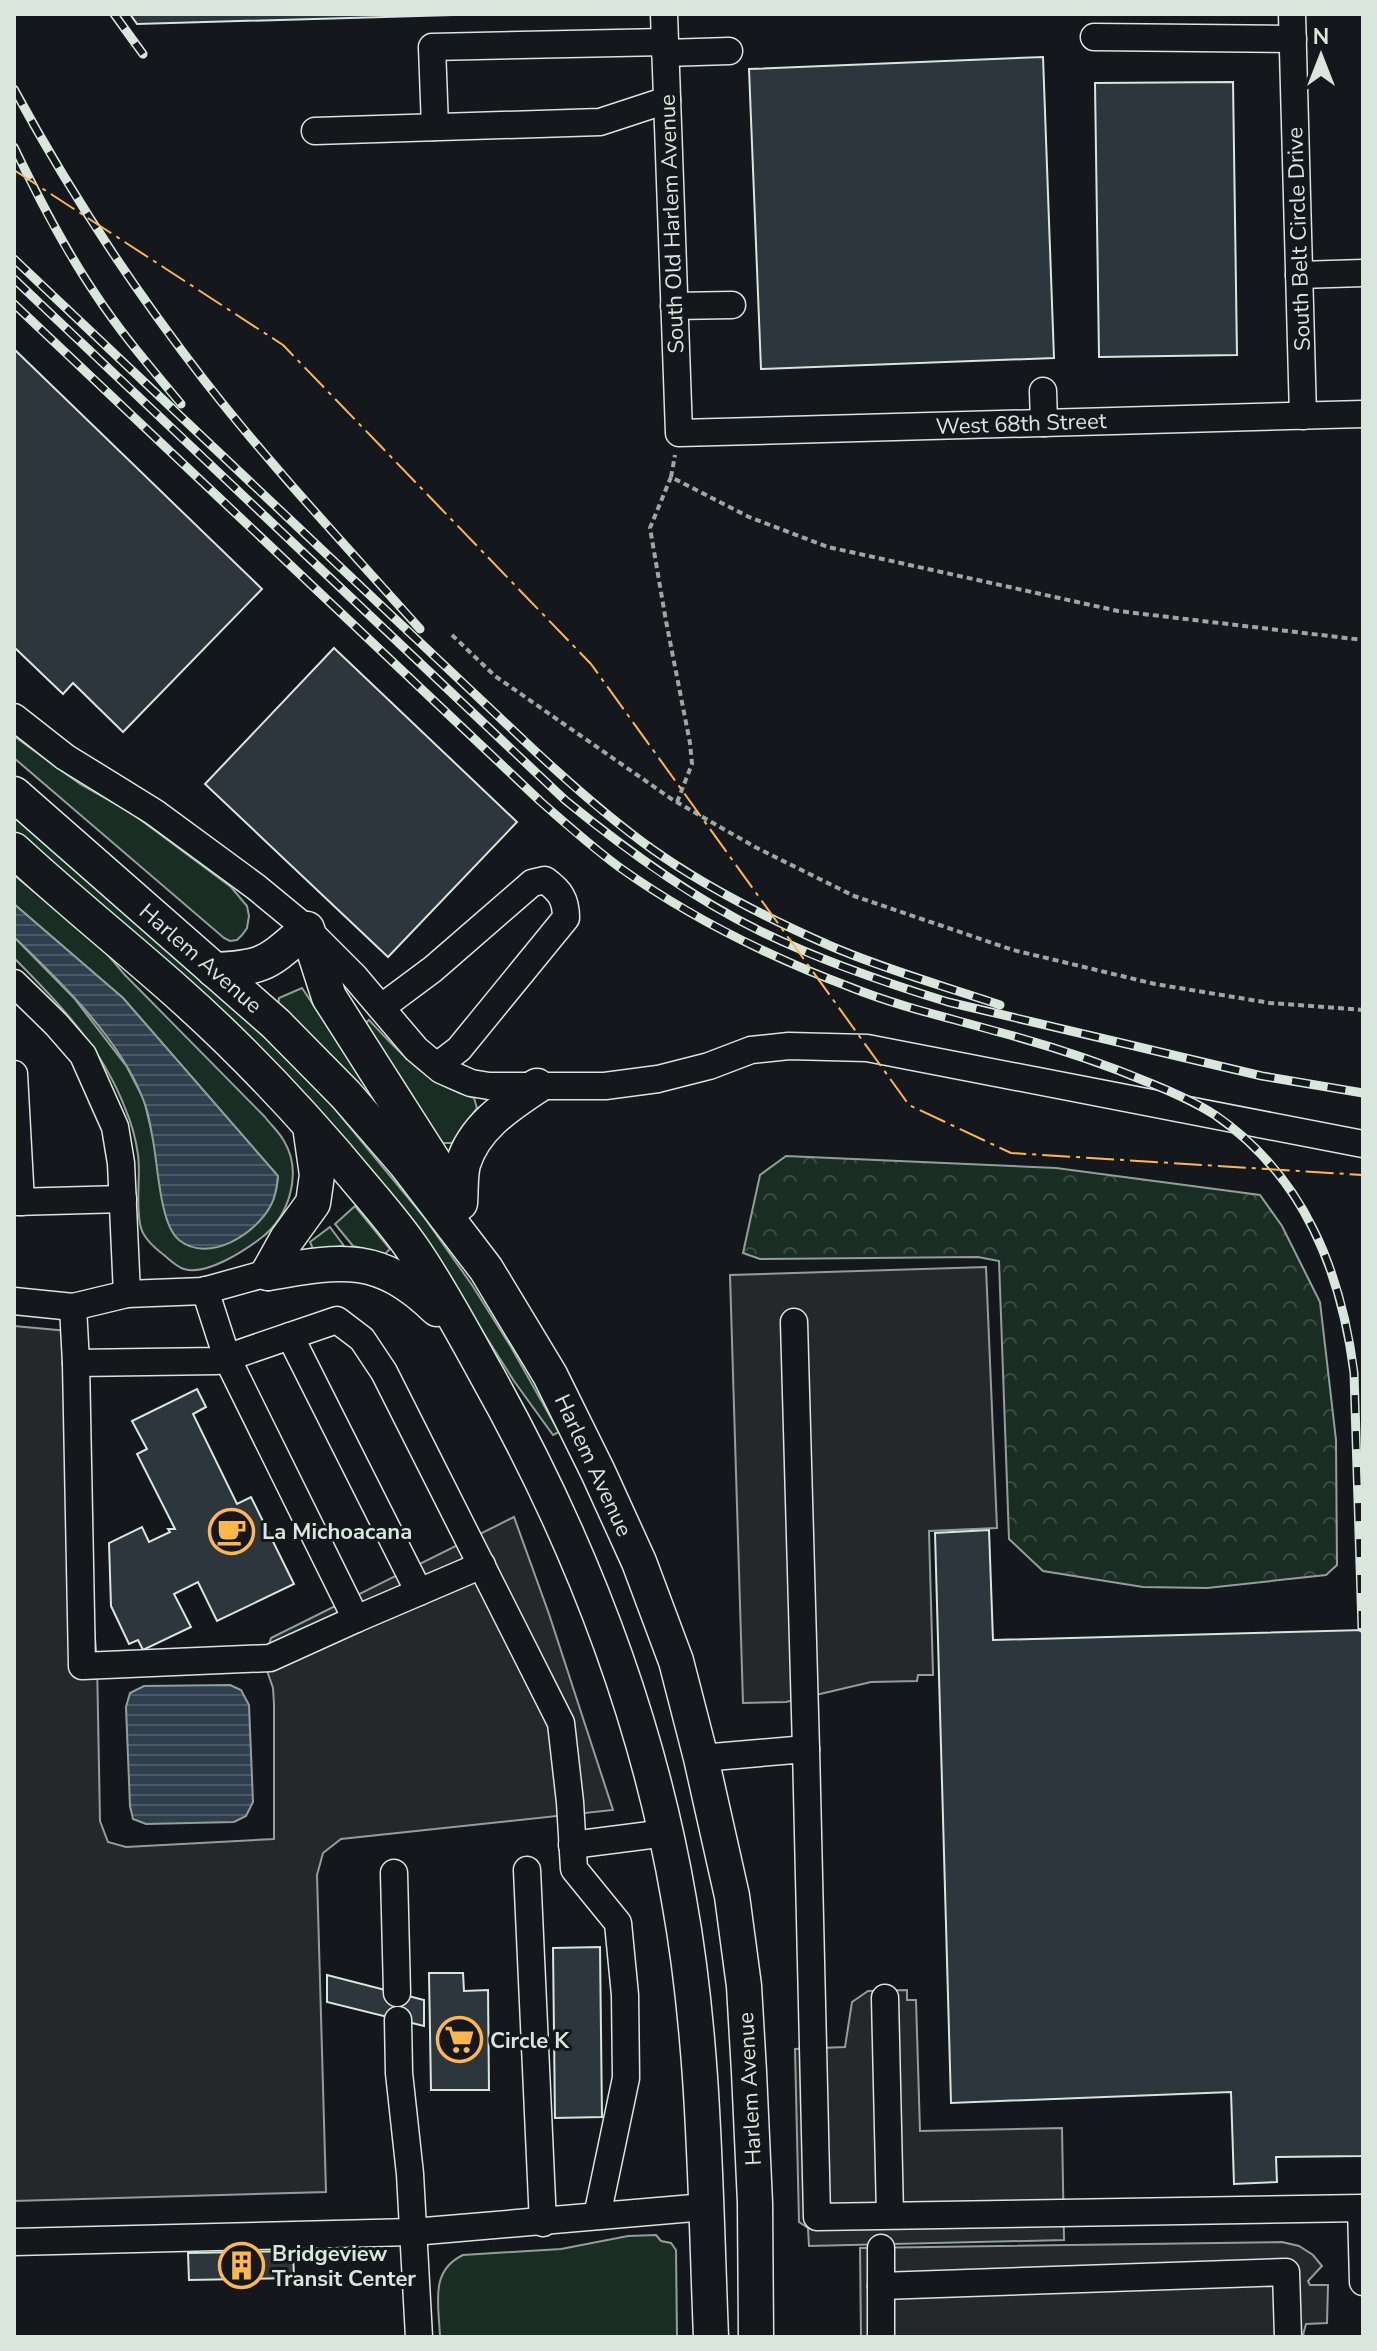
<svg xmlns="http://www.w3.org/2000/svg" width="1377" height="2351" font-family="'Nunito Sans',sans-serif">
<defs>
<pattern id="forest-crowns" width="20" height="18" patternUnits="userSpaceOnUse" patternTransform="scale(2)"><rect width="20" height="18" fill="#1a2d24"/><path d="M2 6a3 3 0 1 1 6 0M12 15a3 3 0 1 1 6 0" fill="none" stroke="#3b4b43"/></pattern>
<pattern id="water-rules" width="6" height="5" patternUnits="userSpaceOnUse" patternTransform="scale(2)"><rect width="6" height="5" fill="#2f3f4d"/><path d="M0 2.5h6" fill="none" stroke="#4c5b66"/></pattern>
</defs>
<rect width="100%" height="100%" fill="#14181c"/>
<!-- grass -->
<g fill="#1a2d24" stroke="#939e99" stroke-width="2">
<path d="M 14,736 L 80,784 L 130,812 L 231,887 L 247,906 L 249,916 L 247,928 L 242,935 L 237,940 L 230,941 L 224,938 L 14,758 Z"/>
<path d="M 14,814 L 277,1046 L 330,1103 L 424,1217 L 472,1285 L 511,1347 L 559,1432 L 553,1435 L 514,1381 L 436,1258 L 14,833 Z"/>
<path d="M 14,875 L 101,947 L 125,975 L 265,1117 C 271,1125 279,1132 284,1141 C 303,1173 289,1217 261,1238 C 244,1251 206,1276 184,1269 C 177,1267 170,1260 164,1255 C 156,1249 144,1238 141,1228 C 135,1208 141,1176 138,1155 C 136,1140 131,1122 125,1108 C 102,1048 59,1003 14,958 L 14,937 L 74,998 L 127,1067 L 144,1100 L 153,1137 L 249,1229 C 267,1213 276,1200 278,1176 L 123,998 L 14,904 Z"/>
<path d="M 302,988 L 377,1100 L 372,1104 L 278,1005 L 279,998 Z"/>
<path d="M 369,1020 C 401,1054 428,1085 474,1098 L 477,1108 L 452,1143 L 441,1143 L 362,1026 Z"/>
<path d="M 355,1206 L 390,1249 L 385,1254 L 353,1246 L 335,1224 Z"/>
<path d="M 330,1227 L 344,1246 L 313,1249 L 310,1242 Z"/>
<path d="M 656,2235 L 661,2241 L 671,2243 L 676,2250 L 677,2337 L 440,2337 C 439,2305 429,2271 463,2255 L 561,2249 L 628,2236 Z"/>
</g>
<!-- forest -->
<path fill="url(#forest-crowns)" stroke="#939e99" stroke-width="2" d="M 786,1156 L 1056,1168 L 1260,1195 L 1282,1226 L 1320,1302 L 1336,1440 L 1337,1565 L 1326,1575 L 1207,1588 L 1143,1587 L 1043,1571 L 1009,1539 L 999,1261 L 978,1257 L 760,1259 L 743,1253 L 760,1175 Z"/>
<!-- parking -->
<g fill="#24282b" stroke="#939e99" stroke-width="2">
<path d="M 986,1267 L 997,1528 L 929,1531 L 933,1675 L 918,1675 L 917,1681 L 871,1682 L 786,1702 L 743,1703 L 730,1275 Z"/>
<path d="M 14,1326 L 68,1331 L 97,1661 L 100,1821 L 108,1842 L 126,1847 L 274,1839 L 274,1704 L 273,1688 L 264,1662 L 271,1638 L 514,1517 L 549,1614 L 613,1810 L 341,1839 L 323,1853 L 317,1875 L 326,2192 L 14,2201 Z"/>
<path d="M 907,1990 L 907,2000 L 916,2000 L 920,2131 L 1062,2128 L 1064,2240 L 809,2246 L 808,2228 L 799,2222 L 795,2049 L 845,2047 L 852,2002 L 868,1991 Z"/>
<path d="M 1282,2242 L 1299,2246 L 1313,2255 L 1322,2266 L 1308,2281 L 1310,2285 L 1328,2285 L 1327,2323 L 1306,2324 L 1303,2335 L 1307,2337 L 861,2337 L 860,2248 Z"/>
</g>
<!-- water -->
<g fill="url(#water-rules)" stroke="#939e99" stroke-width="2">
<path d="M 14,904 L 123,998 L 278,1176 C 277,1186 276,1196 271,1205 C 256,1234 209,1264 179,1240 C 159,1224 158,1161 152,1135 C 150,1123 148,1110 143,1099 C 120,1039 60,981 14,937 Z"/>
<path d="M 230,1685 L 241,1690 L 249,1705 L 253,1802 L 246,1816 L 234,1822 L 146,1824 L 133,1819 L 130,1806 L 126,1707 L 130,1693 L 144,1686 Z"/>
</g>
<!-- building -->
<g fill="#2c363c" stroke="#d8e6dc" stroke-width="2">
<path d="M 130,14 L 488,14 L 137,24 Z"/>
<path d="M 1043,57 L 1054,358 L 761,369 L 749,69 Z"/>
<path d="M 1233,82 L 1237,355 L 1099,357 L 1095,83 Z"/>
<path d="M 14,349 L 262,589 L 123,732 L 73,683 L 63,694 L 14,647 Z"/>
<path d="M 334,648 L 517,822 L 388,957 L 205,784 Z"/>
<path d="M 197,1389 L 206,1407 L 193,1414 L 237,1504 L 251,1497 L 294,1584 L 217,1621 L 198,1582 L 174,1594 L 191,1627 L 143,1650 L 138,1640 L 129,1644 L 111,1606 L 109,1543 L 142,1527 L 149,1542 L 170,1532 L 168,1529 L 175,1529 L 137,1454 L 147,1449 L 132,1421 Z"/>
<path d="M 989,1530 L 993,1640 L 1363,1630 L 1363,2156 L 1276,2157 L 1277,2182 L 1234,2184 L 1231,2092 L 951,2103 L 935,1533 Z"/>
<path d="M 600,1947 L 602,2117 L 555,2118 L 553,1948 Z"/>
<path d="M 429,1973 L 463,1973 L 464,1991 L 488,1990 L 489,2090 L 431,2090 Z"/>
<path d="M 327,1975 L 424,2000 L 424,2026 L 327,2002 Z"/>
<path d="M 293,2251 L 294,2278 L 189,2280 L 188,2253 Z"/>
</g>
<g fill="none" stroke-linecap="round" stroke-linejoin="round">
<defs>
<g id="minor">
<path d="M 664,14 L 679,433 L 1363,414"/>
<path d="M 1292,14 L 1303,416"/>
<path d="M 1094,37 L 1293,39"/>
<path d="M 665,53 L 729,51"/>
<path d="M 435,127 L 432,47 L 665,42"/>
<path d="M 315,131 L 600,122 L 667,100"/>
<path d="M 1299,275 L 1363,273"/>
<path d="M 674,306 L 732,305"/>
<path d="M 1043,391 L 1044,423"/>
<path d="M 14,717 L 65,757 L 154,812 L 256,887 L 307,929 L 354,976 L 416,1049 L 441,1070 L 471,1083 L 489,1086 L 605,1086 L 658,1079 L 709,1066 L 751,1050 L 789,1046 L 867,1048 L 1363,1144"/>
<path d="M 14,983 L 56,1024 L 83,1055 L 115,1127 L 121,1163 L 127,1294"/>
<path d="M 382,1007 L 433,969 L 532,883 L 545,880 C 560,891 566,899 566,918 L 459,1049 L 437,1066"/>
<path d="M 14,1074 L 21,1202"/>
<path d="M 14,1202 L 123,1199"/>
<path d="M 205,1290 L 227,1358 L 356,1619 L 482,1565"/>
<path d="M 14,1301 L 73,1307 L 127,1294 L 203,1291 L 268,1273"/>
<path d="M 73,1307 L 76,1363 L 217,1361 L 337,1320 L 362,1339 L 384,1372 L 561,1723 L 570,1802 L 574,1869 L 618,1923 L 625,1995 L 626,2078 L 597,2216"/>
<path d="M 794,1322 L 806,1749"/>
<path d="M 290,1336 L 419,1592"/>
<path d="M 76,1363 L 82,1666 L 270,1658 L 356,1619"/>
<path d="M 701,1758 L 806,1749 L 817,2217 L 1361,2208 L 1363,2282"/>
<path d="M 572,1845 L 666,1833"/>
<path d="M 527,1870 L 543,2223"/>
<path d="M 394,1873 L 397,1993"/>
<path d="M 885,1998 L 890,2215"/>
<path d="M 398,2020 L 399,2073 L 410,2174 L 419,2337"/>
<path d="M 14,2242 L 413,2232 L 705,2207"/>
<path d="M 881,2248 L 881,2337"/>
<path d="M 881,2286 L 1286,2272 L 1288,2337"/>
</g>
<g id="major">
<path d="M 14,794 L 276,1024 L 346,1095 L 405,1163 L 486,1269 L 550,1375 L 598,1472 L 639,1562 L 676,1661 L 701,1758 L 732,1896 L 744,1986 L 749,2072 L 755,2203 L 756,2337"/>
<path d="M 14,850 C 67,899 123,944 176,991 C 245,1052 308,1120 366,1190 C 383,1210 400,1230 414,1251 C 440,1289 462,1330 484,1370 C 577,1535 647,1713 679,1900 C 705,2044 705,2191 711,2337"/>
<path d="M 214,970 C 266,968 268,962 307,929 L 329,997 L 457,1198"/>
<path d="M 460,1203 C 461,1191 460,1176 463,1164 C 474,1127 507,1106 537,1086"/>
<path d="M 268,1273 C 343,1260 379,1253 437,1309"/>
<path d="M 268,1273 L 287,1239 L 313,1203 L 317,1175 L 310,1126"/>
</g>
</defs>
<!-- minor casing -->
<use href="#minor" stroke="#d8e6dc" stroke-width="29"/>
<!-- major casing -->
<use href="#major" stroke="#d8e6dc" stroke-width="37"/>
<!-- path -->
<g stroke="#9da8a2" stroke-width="4" stroke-dasharray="6 4" stroke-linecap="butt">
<path d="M 671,477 L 675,455"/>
<path d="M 452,635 L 495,676 L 673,800 L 755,847 L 854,896 L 1013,950 L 1155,984 L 1270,1003 L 1363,1010"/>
<path d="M 677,802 L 692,764 L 690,743 L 666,621 L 650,528 L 671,477 L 749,517 L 828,547 L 1118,611 L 1363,640"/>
</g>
<!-- minor -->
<use href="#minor" stroke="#14181c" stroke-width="26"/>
<!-- major -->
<use href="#major" stroke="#14181c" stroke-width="34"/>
<defs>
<g id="rail">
<path d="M 114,14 L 143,54"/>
<path d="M 14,89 C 69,191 133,288 204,380 C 271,466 347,547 420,629"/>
<path d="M 14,147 C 38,197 63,246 94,292 C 120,332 151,368 181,404"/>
<path d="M 14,259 L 535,751 C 573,786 610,819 652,849 C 707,888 771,920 833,947 C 887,970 944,986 1000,1005"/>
<path d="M 14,279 L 565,800 C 625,849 689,896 758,930 C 819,960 883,982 948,1002 L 1262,1076 L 1363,1093"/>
<path d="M 14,304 L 540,801 C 566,824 592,847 619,867 C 689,917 770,957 850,987 C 897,1006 946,1017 995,1031 C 1048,1045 1100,1062 1150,1083 C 1172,1092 1195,1102 1215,1115 C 1304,1176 1341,1271 1354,1373 L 1362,1628"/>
</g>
</defs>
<!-- rail casing -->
<use href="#rail" stroke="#d8e6dc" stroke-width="9"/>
<!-- rail -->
<use href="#rail" stroke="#14181c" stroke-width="6" stroke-dasharray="18" stroke-linecap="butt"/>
<!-- power -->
<path stroke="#ffb74d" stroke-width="2" stroke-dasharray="28 6 4 6" stroke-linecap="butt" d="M 14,170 L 283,345 L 591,664 L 909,1105 L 1011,1153 L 1363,1175"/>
</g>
<!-- icons -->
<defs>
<symbol id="cafe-ring" viewBox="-11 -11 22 22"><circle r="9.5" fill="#14181c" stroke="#ffb74d" stroke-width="1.5"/><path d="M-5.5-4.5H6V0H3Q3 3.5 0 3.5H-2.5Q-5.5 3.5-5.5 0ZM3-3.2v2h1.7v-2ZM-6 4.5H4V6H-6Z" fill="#ffb74d"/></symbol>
<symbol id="supermarket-ring" viewBox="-11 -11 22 22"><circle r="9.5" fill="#14181c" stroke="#ffb74d" stroke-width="1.5"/><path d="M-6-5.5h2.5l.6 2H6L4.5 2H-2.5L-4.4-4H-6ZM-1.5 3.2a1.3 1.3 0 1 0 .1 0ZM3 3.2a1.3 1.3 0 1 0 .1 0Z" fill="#ffb74d"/></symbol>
<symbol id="building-ring" viewBox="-11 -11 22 22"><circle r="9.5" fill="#14181c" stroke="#ffb74d" stroke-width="1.5"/><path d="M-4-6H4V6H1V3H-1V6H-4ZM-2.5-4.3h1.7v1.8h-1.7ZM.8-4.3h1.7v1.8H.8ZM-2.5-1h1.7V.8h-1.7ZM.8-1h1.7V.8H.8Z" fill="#ffb74d"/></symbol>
</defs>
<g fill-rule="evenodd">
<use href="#cafe-ring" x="206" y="1506" width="51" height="51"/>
<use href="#supermarket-ring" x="434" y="2014" width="51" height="51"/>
<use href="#building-ring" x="216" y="2240" width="51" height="51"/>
</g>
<g text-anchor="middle" stroke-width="6" stroke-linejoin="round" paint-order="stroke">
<!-- street labels -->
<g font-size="22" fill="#d8e6dc" stroke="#14181c">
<text transform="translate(671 224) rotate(-92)" y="8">South Old Harlem Avenue</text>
<text transform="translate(1298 239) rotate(-92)" y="8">South Belt Circle Drive</text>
<text transform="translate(1021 423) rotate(-2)" y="8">West 68th Street</text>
<text transform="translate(201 958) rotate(41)" y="8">Harlem Avenue</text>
<text transform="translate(594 1465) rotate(65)" y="8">Harlem Avenue</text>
<text transform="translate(749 2089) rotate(-93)" y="8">Harlem Avenue</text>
</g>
<!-- poi labels -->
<g font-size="22" font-weight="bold" fill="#d8e6dc" stroke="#14181c" text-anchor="start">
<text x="262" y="1539">La Michoacana</text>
<text x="490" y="2048">Circle K</text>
<text x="272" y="2261">Bridgeview<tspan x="272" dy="25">Transit Center</tspan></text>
</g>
</g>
<!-- border -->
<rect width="1377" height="2351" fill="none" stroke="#d8e6dc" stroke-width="32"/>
<!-- north arrow -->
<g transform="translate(1321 56)" stroke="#14181c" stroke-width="6" paint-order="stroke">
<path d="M0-6L14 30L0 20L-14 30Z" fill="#d8e6dc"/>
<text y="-12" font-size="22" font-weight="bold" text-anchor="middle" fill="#d8e6dc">N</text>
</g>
</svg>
